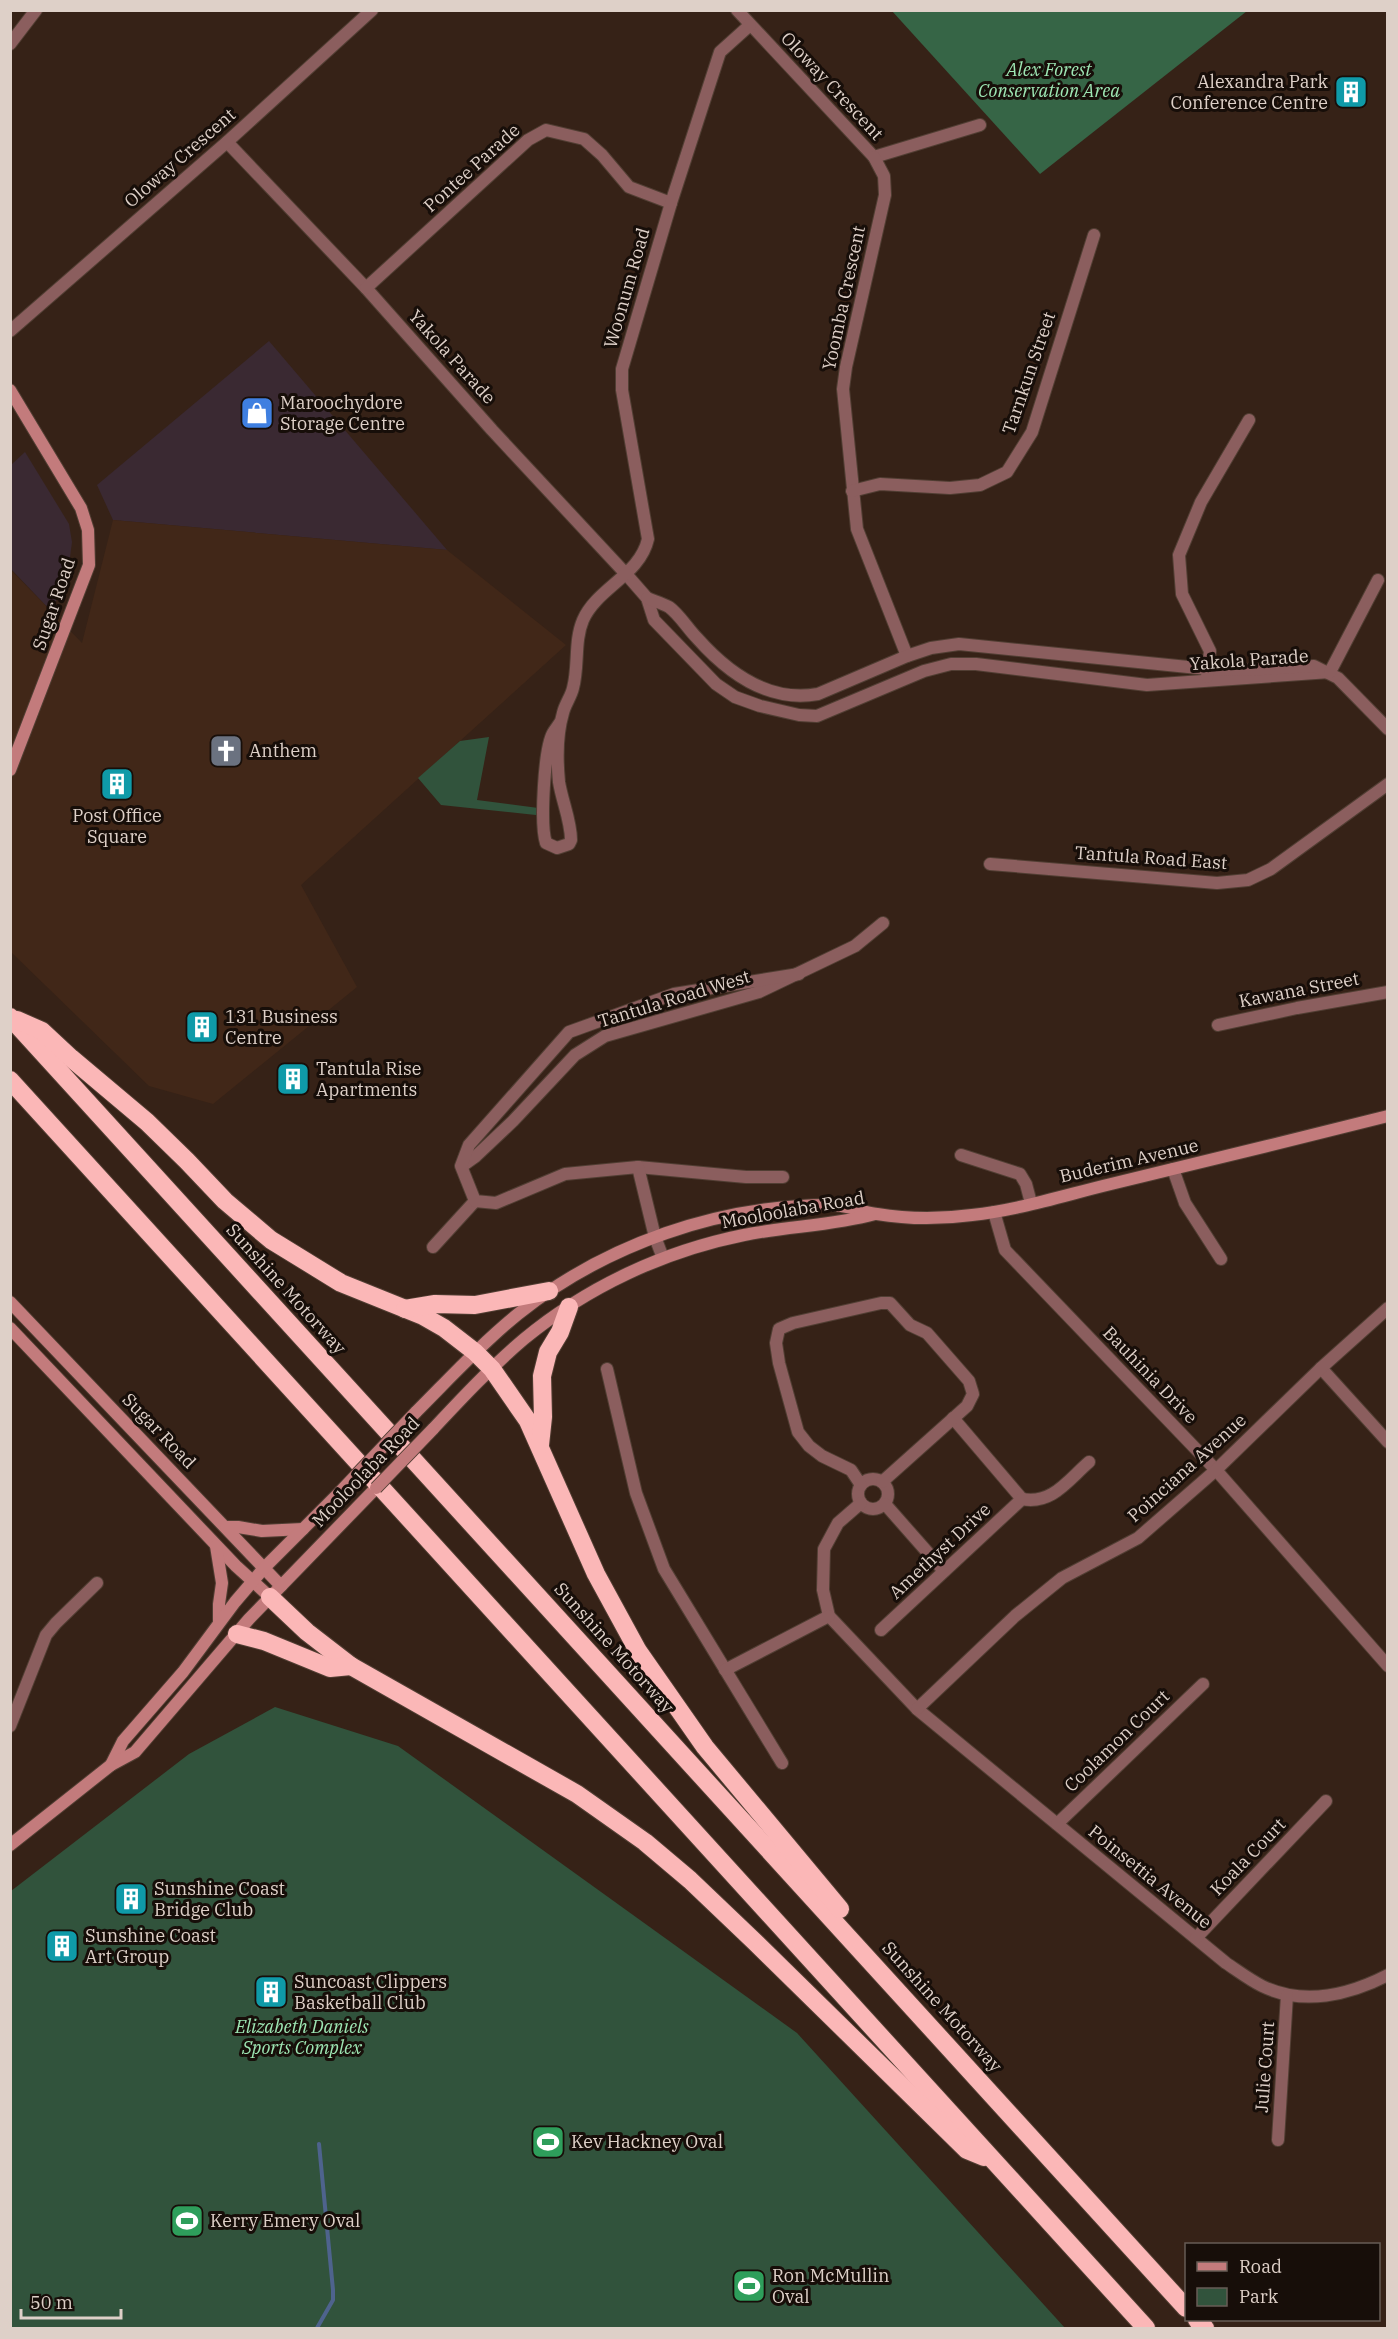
<svg xmlns="http://www.w3.org/2000/svg" width="1398" height="2339" font-family="'IBM Plex Serif',serif">
<rect width="100%" height="100%" fill="#362217"/>
<!-- commercial -->
<g fill="#3a2932">
<path d="M 269,341 L 447,550 L 113,520 L 97,485 Z"/>
<path d="M 25,452 L 69,524 L 72,542 L 69,565 L 52,612 L 11,569 L 11,465 Z"/>
</g>
<!-- built -->
<path fill="#412718" d="M 113,520 L 447,550 L 566,645 L 301,885 L 357,987 L 213,1104 L 149,1086 L 11,952 L 10,569 L 82,643 Z"/>
<!-- green -->
<g fill="#31533c">
<path d="M 489,737 L 477,800 L 546,809 L 545,816 L 441,805 L 418,778 L 460,741 Z"/>
<path d="M 275,1707 L 398,1746 L 797,2033 L 1065,2328 L 11,2328 L 11,1891 L 189,1754 Z"/>
</g>
<!-- forest -->
<path fill="#366546" d="M 892,11 L 1247,11 L 1040,174 Z"/>
<g fill="none" stroke-linecap="round" stroke-linejoin="round">
<!-- stream -->
<path stroke="#4e638d" stroke-width="4" d="M 317,2328 L 333,2300 L 333,2290 L 319,2144"/>
<defs>
<g id="minor">
<path d="M 737,10 L 874,157 L 980,125"/>
<path d="M 227,142 L 366,288 L 492,430 L 626,574 L 647,598 L 654,620 L 716,684 L 735,697 L 760,706 L 799,715 L 817,716 L 924,671 L 951,664 L 976,664 L 1147,685 L 1330,672"/>
<path d="M 874,157 L 884,176 L 885,195 L 846,367 L 843,389 L 857,529 L 907,656"/>
<path d="M 366,288 L 528,140 L 546,130 L 584,139 L 602,155 L 629,187 L 671,203"/>
<path d="M 852,491 L 880,484 L 950,488 L 980,485 L 1007,472 L 1032,432 L 1094,235"/>
<path d="M 647,598 C 654,601 662,603 669,607 C 679,614 688,629 697,638 C 728,673 769,703 818,694 L 907,656 L 931,648 L 959,644 L 1208,669 L 1245,670 L 1314,666 L 1338,678 L 1388,729"/>
<path d="M 1330,672 L 1378,580"/>
<path d="M 1207,677 L 1210,651 L 1182,594 L 1179,555 L 1201,502 L 1249,420"/>
<path d="M 561,721 C 559,725 555,729 553,733 C 544,749 540,825 546,843 L 557,848 L 569,844 L 571,840 C 571,821 562,801 559,782 C 557,761 557,733 563,713 C 565,704 571,697 573,688 C 579,666 574,641 583,620 C 597,588 640,575 648,539 L 622,390 L 622,369 L 671,203 L 720,52 L 750,25"/>
<path d="M 990,864 L 1217,883 L 1248,880 L 1271,869 L 1388,784"/>
<path d="M 1218,1025 L 1297,1008 L 1388,992"/>
<path d="M 961,1155 L 1020,1174 L 1026,1184 L 1031,1203"/>
<path d="M 462,1166 L 476,1156 L 513,1121 L 575,1055 L 605,1036 L 759,992 L 855,946 L 883,923"/>
<path d="M 638,1167 L 746,1177 L 783,1177"/>
<path d="M 1173,1169 L 1185,1203 L 1221,1259"/>
<path d="M 994,1212 L 1005,1250 L 1216,1470 L 1388,1666"/>
<path d="M 433,1247 L 475,1201"/>
<path d="M 663,1258 L 655,1237 L 638,1167 L 565,1174 L 496,1203 L 475,1201 L 461,1166 L 469,1145 L 569,1032 L 674,994 L 799,974"/>
<path d="M 1321,1368 L 1388,1442"/>
<path d="M 607,1369 L 636,1493 L 664,1569 L 782,1763"/>
<path d="M 953,1418 L 1022,1499"/>
<circle cx="873" cy="1494" r="15"/>
<path d="M 861,1485 L 851,1470 L 822,1456 L 809,1446 L 798,1432 L 779,1363 L 776,1343 L 779,1329 L 793,1323 L 881,1303 L 890,1303 L 910,1325 L 927,1333 L 969,1381 L 973,1394 L 967,1406 L 882,1482"/>
<path d="M 861,1503 L 838,1523 L 824,1549 L 823,1590 L 829,1616 L 917,1709 L 1226,1963 C 1238,1971 1250,1980 1262,1986 C 1303,2006 1349,1995 1388,1975"/>
<path d="M 885,1504 L 944,1571"/>
<path d="M 881,1630 L 1022,1499 C 1052,1505 1068,1480 1089,1462"/>
<path d="M 725,1670 L 829,1616"/>
<path d="M 917,1709 L 1015,1616 L 1062,1578 L 1138,1538 L 1216,1470 L 1321,1368 L 1388,1308"/>
<path d="M 10,1726 L 46,1635 L 56,1623 L 97,1583"/>
<path d="M 1057,1824 L 1203,1684"/>
<path d="M 1196,1938 L 1326,1801"/>
<path d="M 1278,2140 L 1287,1995"/>
</g>
<g id="tertiary">
<path d="M 10,44 L 36,10"/>
<path d="M 10,331 L 227,142 L 372,10"/>
</g>
<g id="secondary">
<path d="M 10,390 L 81,508 L 88,530 L 89,565 L 10,770"/>
<path d="M 10,1302 L 281,1586"/>
<path d="M 10,1328 L 236,1566 L 270,1597"/>
<path d="M 416,1412 C 449,1379 481,1344 518,1314 C 606,1244 719,1205 831,1205 C 848,1205 861,1212 877,1214 C 907,1219 942,1219 972,1215 C 1019,1210 1065,1195 1111,1184 C 1203,1162 1296,1139 1388,1116"/>
<path d="M 433,1429 C 462,1398 491,1367 524,1339 C 587,1287 664,1251 744,1235 C 788,1226 832,1226 875,1214"/>
<path d="M 226,1527 L 238,1527 L 262,1531 L 303,1529"/>
<path d="M 216,1546 L 222,1583 L 219,1604 L 219,1622"/>
<path d="M 111,1765 L 123,1741 L 183,1672 L 235,1602 L 264,1568 L 340,1492"/>
<path d="M 10,1845 L 111,1765 L 135,1752 L 249,1619 L 376,1488"/>
</g>
<g id="motorway">
<path d="M 10,1017 L 1186,2308"/>
<path d="M 17,1020 L 42,1031 L 71,1058 L 147,1122 L 187,1161 L 225,1201 L 271,1240 L 341,1283 L 423,1316 L 444,1328 L 475,1352 L 492,1369 L 528,1421 L 596,1574 L 638,1651 L 705,1747 L 840,1909"/>
<path d="M 10,1080 L 1146,2328"/>
<path d="M 405,1309 L 435,1304 L 475,1305 L 549,1291"/>
<path d="M 540,1445 L 543,1417 L 542,1376 L 548,1352 L 560,1332 L 569,1307"/>
<path d="M 270,1597 L 307,1632 L 351,1666 L 577,1794 L 645,1842 L 690,1880 L 755,1942 L 967,2150 L 984,2157"/>
<path d="M 237,1634 L 264,1641 L 330,1668 L 351,1666"/>
<path d="M 1197,2320 L 1205,2328"/>
</g>
</defs>
<!-- minor casing -->
<use href="#minor" stroke="#513e33" stroke-width="14"/>
<!-- tertiary casing -->
<use href="#tertiary" stroke="#513e33" stroke-width="14"/>
<!-- secondary casing -->
<use href="#secondary" stroke="#513e33" stroke-width="14"/>
<!-- motorway casing -->
<use href="#motorway" stroke="#513e33" stroke-width="20"/>
<!-- minor -->
<use href="#minor" stroke="#8b5e5e" stroke-width="12"/>
<!-- tertiary -->
<use href="#tertiary" stroke="#8b5e5e" stroke-width="12"/>
<!-- secondary -->
<use href="#secondary" stroke="#c37b7c" stroke-width="12"/>
<!-- motorway -->
<use href="#motorway" stroke="#fbb7b7" stroke-width="18"/>
<defs>
<g id="secondary-bridge">
<path d="M 376,1488 L 433,1429"/>
<path d="M 340,1492 L 416,1412"/>
</g>
</defs>
<!-- secondary-bridge casing -->
<use href="#secondary-bridge" stroke="#513e33" stroke-width="14" stroke-linecap="butt"/>
<!-- secondary-bridge -->
<use href="#secondary-bridge" stroke="#c37b7c" stroke-width="12"/>
</g>
<!-- icons -->
<defs>
<symbol id="building-square" viewBox="-11 -11 22 22"><rect x="-9" y="-9" width="18" height="18" rx="4" fill="#0f9aa8" stroke="#170e09"/><path d="M-4-6H4V6H1V3H-1V6H-4ZM-2.5-4.3h1.7v1.8h-1.7ZM.8-4.3h1.7v1.8H.8ZM-2.5-1h1.7V.8h-1.7ZM.8-1h1.7V.8H.8Z" fill="#fff"/></symbol>
<symbol id="shop-square" viewBox="-11 -11 22 22"><rect x="-9" y="-9" width="18" height="18" rx="4" fill="#3f7fe0" stroke="#170e09"/><path d="M-5-2.5h2.3a2.7 3.5 0 0 1 5.4 0H5L5.5 6h-11ZM-1.5-2.5h3a1.5 2.3 0 0 0-3 0Z" fill="#fff"/></symbol>
<symbol id="church-square" viewBox="-11 -11 22 22"><rect x="-9" y="-9" width="18" height="18" rx="4" fill="#6b7280" stroke="#170e09"/><path d="M-1.2-6h2.4v3.5h3.3v2.4h-3.3V6h-2.4V-.1h-3.3v-2.4h3.3Z" fill="#fff"/></symbol>
<symbol id="stadium-square" viewBox="-11 -11 22 22"><rect x="-9" y="-9" width="18" height="18" rx="4" fill="#2e9e5b" stroke="#170e09"/><path d="M0-5a6.5 5 0 1 0 0 10a6.5 5 0 1 0 0-10ZM-3.5-1.8h7v3.6h-7Z" fill="#fff"/></symbol>
</defs>
<g fill-rule="evenodd">
<use href="#building-square" x="1332" y="73" width="38" height="38"/>
<use href="#shop-square" x="238" y="394" width="38" height="38"/>
<use href="#church-square" x="207" y="732" width="38" height="38"/>
<use href="#building-square" x="98" y="765" width="38" height="38"/>
<use href="#building-square" x="183" y="1008" width="38" height="38"/>
<use href="#building-square" x="274" y="1060" width="38" height="38"/>
<use href="#building-square" x="112" y="1880" width="38" height="38"/>
<use href="#building-square" x="43" y="1927" width="38" height="38"/>
<use href="#building-square" x="252" y="1973" width="38" height="38"/>
<use href="#stadium-square" x="529" y="2123" width="38" height="38"/>
<use href="#stadium-square" x="168" y="2202" width="38" height="38"/>
<use href="#stadium-square" x="730" y="2267" width="38" height="38"/>
</g>
<g text-anchor="middle" stroke-width="6" stroke-linejoin="round" paint-order="stroke">
<!-- park labels -->
<g font-size="18" font-style="italic" fill="#9ee7b4" stroke="#170e09">
<text x="1049" y="76">Alex Forest<tspan x="1049" dy="21">Conservation Area</tspan></text>
<text x="302" y="2033">Elizabeth Daniels<tspan x="302" dy="21">Sports Complex</tspan></text>
</g>
<!-- poi labels -->
<g font-size="18" fill="#ded0c8" stroke="#170e09" text-anchor="start">
<text x="1328" y="88" text-anchor="end">Alexandra Park<tspan x="1328" dy="21">Conference Centre</tspan></text>
<text x="280" y="409">Maroochydore<tspan x="280" dy="21">Storage Centre</tspan></text>
<text x="249" y="757">Anthem</text>
<text x="117" y="822" text-anchor="middle">Post Office<tspan x="117" dy="21">Square</tspan></text>
<text x="225" y="1023">131 Business<tspan x="225" dy="21">Centre</tspan></text>
<text x="316" y="1075">Tantula Rise<tspan x="316" dy="21">Apartments</tspan></text>
<text x="154" y="1895">Sunshine Coast<tspan x="154" dy="21">Bridge Club</tspan></text>
<text x="85" y="1942">Sunshine Coast<tspan x="85" dy="21">Art Group</tspan></text>
<text x="294" y="1988">Suncoast Clippers<tspan x="294" dy="21">Basketball Club</tspan></text>
<text x="571" y="2148">Kev Hackney Oval</text>
<text x="210" y="2227">Kerry Emery Oval</text>
<text x="772" y="2282">Ron McMullin<tspan x="772" dy="21">Oval</tspan></text>
</g>
<!-- street labels -->
<g font-size="18" fill="#ded0c8" stroke="#170e09">
<text transform="translate(832 86) rotate(47)" y="6">Oloway Crescent</text>
<text transform="translate(180 158) rotate(-41)" y="6">Oloway Crescent</text>
<text transform="translate(472 168) rotate(-42)" y="6">Pontee Parade</text>
<text transform="translate(627 288) rotate(-74)" y="6">Woonum Road</text>
<text transform="translate(844 298) rotate(-78)" y="6">Yoomba Crescent</text>
<text transform="translate(452 357) rotate(48)" y="6">Yakola Parade</text>
<text transform="translate(1029 373) rotate(-71)" y="6">Tarnkun Street</text>
<text transform="translate(54 604) rotate(-71)" y="6">Sugar Road</text>
<text transform="translate(1249 660) rotate(-4)" y="6">Yakola Parade</text>
<text transform="translate(1151 858) rotate(4)" y="6">Tantula Road East</text>
<text transform="translate(1299 990) rotate(-11)" y="6">Kawana Street</text>
<text transform="translate(674 999) rotate(-17)" y="6">Tantula Road West</text>
<text transform="translate(1129 1161) rotate(-13)" y="6">Buderim Avenue</text>
<text transform="translate(793 1210) rotate(-10)" y="6">Mooloolaba Road</text>
<text transform="translate(286 1289) rotate(48)" y="6">Sunshine Motorway</text>
<text transform="translate(1150 1375) rotate(46)" y="6">Bauhinia Drive</text>
<text transform="translate(159 1431) rotate(46)" y="6">Sugar Road</text>
<text transform="translate(1187 1468) rotate(-42)" y="6">Poinciana Avenue</text>
<text transform="translate(366 1472) rotate(-46)" y="6">Mooloolaba Road</text>
<text transform="translate(940 1551) rotate(-43)" y="6">Amethyst Drive</text>
<text transform="translate(614 1648) rotate(48)" y="6">Sunshine Motorway</text>
<text transform="translate(1117 1741) rotate(-44)" y="6">Coolamon Court</text>
<text transform="translate(1248 1857) rotate(-46)" y="6">Koala Court</text>
<text transform="translate(1150 1877) rotate(39)" y="6">Poinsettia Avenue</text>
<text transform="translate(942 2007) rotate(48)" y="6">Sunshine Motorway</text>
<text transform="translate(1265 2067) rotate(-86)" y="6">Julie Court</text>
</g>
</g>
<!-- border -->
<rect width="1398" height="2339" fill="none" stroke="#ded0c8" stroke-width="24"/>
<!-- legend -->
<rect x="1185" y="2243" width="195" height="78" fill="#170e09" stroke="#675c55" stroke-width="1.5"/>
<rect x="1197" y="2262" width="30" height="9" fill="#c37b7c" stroke="#675c55" stroke-width="1.5"/>
<text x="1239" y="2273" font-size="18" fill="#ded0c8">Road</text>
<rect x="1197" y="2288" width="30" height="18" fill="#31533c" stroke="#675c55" stroke-width="1.5"/>
<text x="1239" y="2303" font-size="18" fill="#ded0c8">Park</text>
<!-- scale -->
<path d="M21 2309v9h100v-9" fill="none" stroke="#ded0c8" stroke-width="3"/>
<text x="30" y="2309" font-size="18" fill="#ded0c8" stroke="#170e09" stroke-width="4.5" paint-order="stroke">50 m</text>
</svg>
